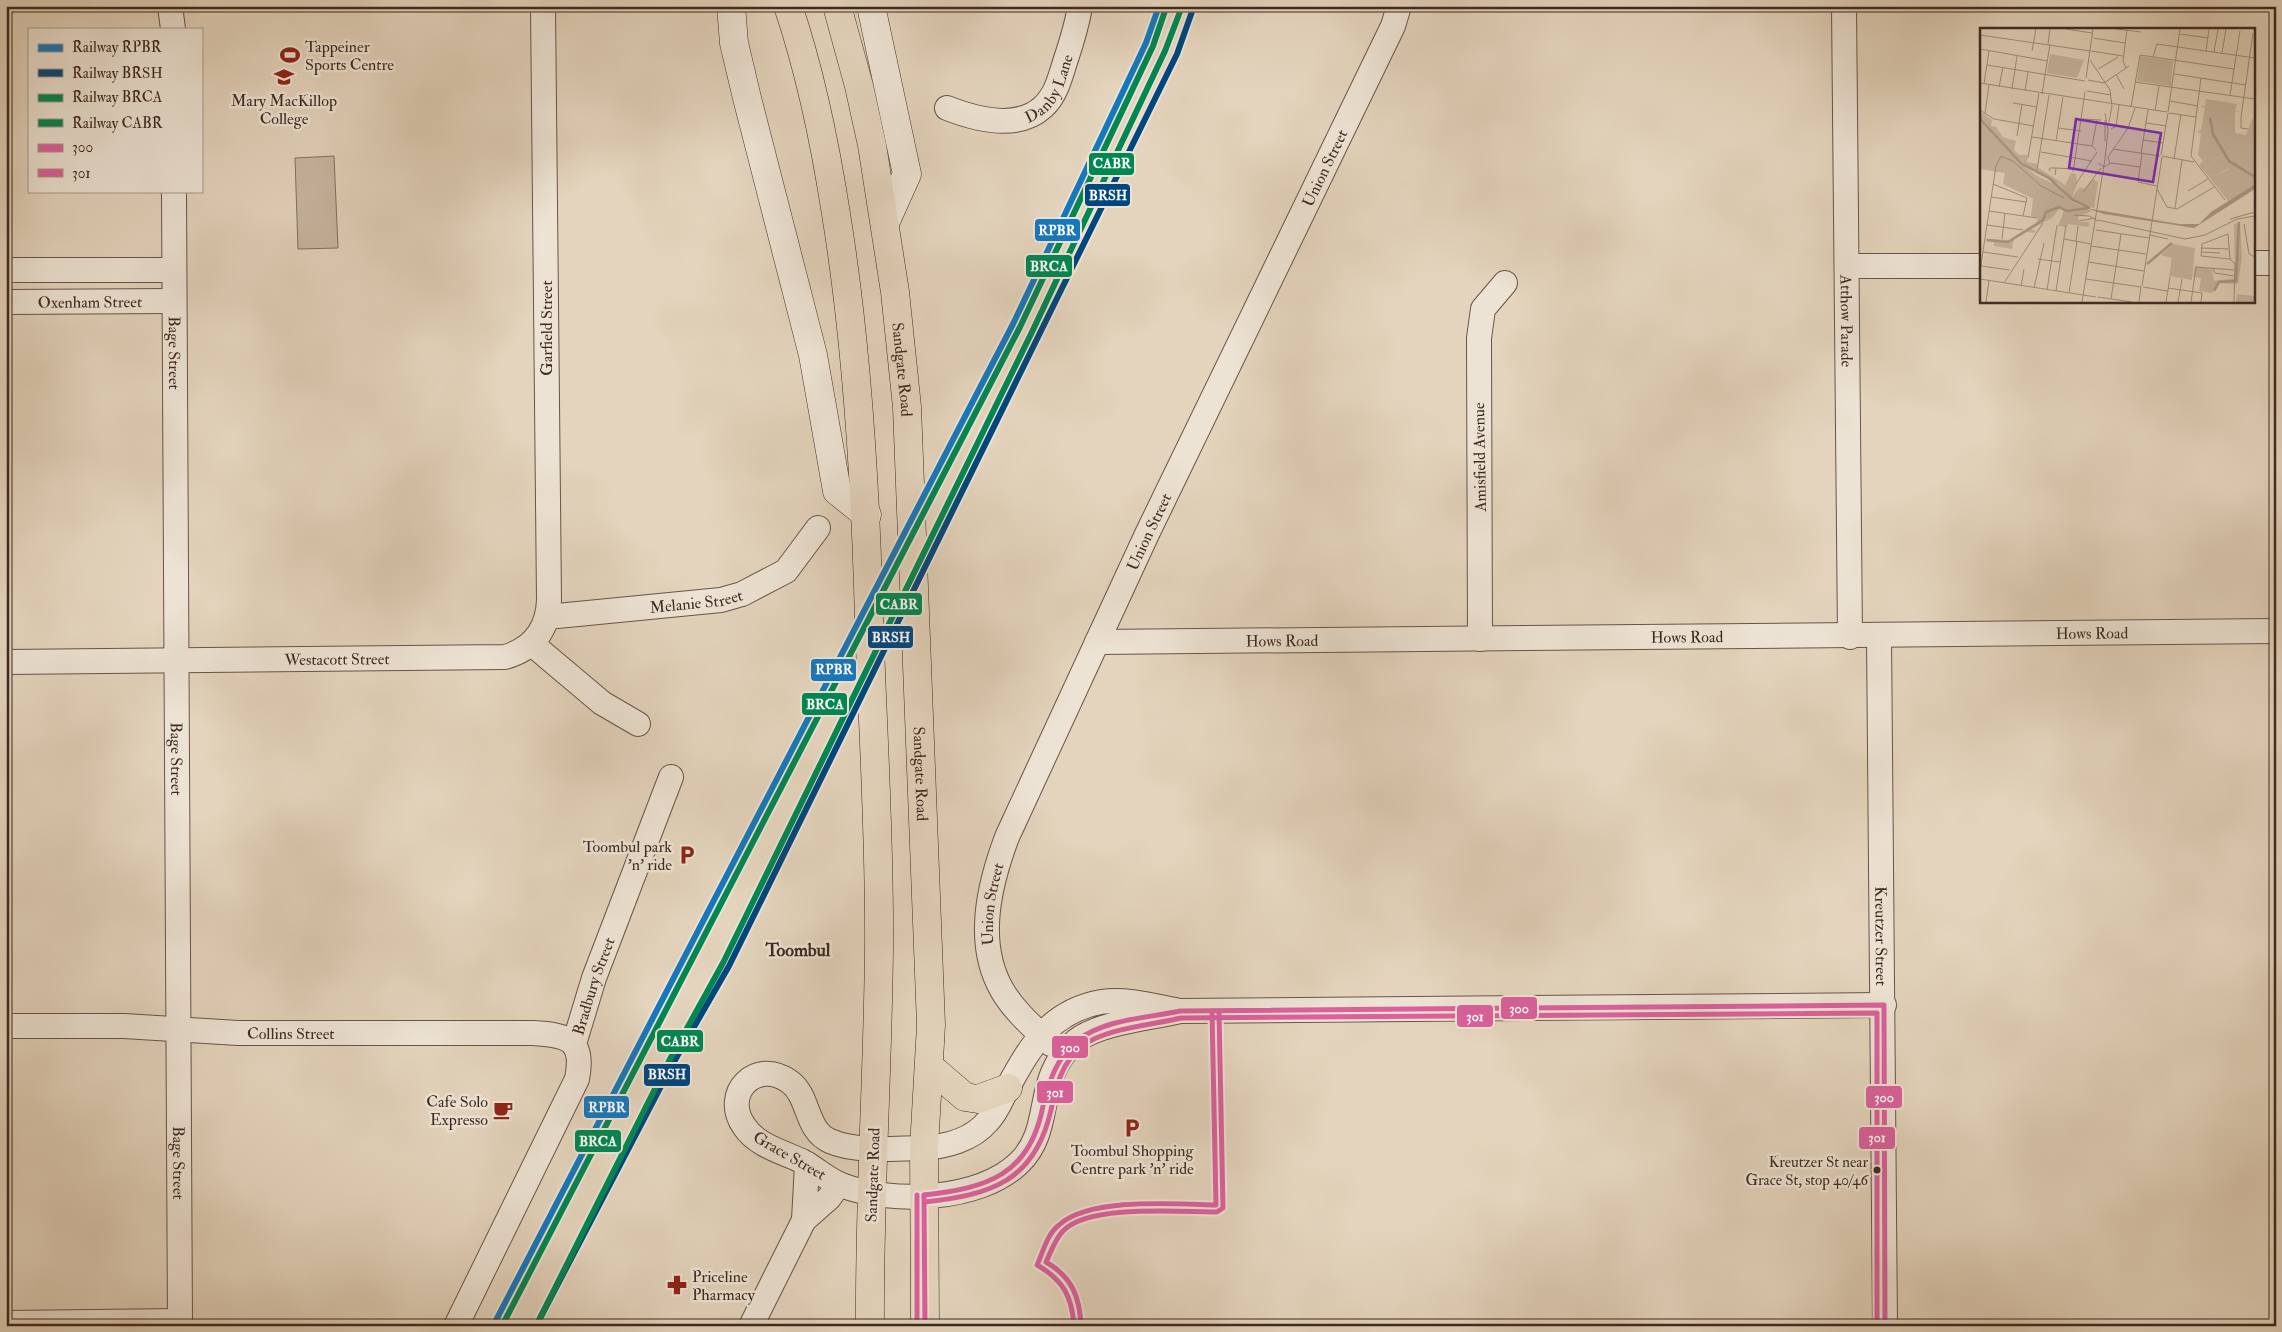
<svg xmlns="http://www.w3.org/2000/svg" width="2282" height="1332" font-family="'IM FELL Double Pica',serif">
<rect width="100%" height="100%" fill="#e4d4bd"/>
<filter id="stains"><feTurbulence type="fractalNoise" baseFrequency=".004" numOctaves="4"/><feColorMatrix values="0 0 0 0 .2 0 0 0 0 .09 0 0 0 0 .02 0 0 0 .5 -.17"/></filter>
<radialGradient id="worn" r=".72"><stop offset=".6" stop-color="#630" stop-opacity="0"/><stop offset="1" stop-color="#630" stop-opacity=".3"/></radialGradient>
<!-- green -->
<path fill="#c8b7a2" stroke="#837062" d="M 334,156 L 338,248 L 298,249 L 295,158 Z"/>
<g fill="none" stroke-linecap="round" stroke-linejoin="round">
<defs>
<g id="street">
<path d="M 170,6 L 173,29"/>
<path id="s1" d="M 1844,6 L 1850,637"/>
<path id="s2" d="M 947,108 C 975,119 1017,131 1043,107 C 1056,95 1060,78 1065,62 C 1071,44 1077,26 1080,6"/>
<path id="s3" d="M 174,191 L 180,1326"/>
<path d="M 2253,263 L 2276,263"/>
<path d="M 1847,266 L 1981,266"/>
<path d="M 6,270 L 174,270"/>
<path id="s4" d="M 6,302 L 174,301"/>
<path id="s5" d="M 547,617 L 721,600 L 742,594 L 786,571 L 818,528"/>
<path id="s6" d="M 1879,636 L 1885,1326"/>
<path d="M 1480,639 L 1479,338 L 1483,309 L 1505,283"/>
<path id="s7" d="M 1097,642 L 2276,631"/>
<path d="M 532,644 L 602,703 L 638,724"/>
<path id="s8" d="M 6,662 L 505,657 C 533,649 548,630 549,600 L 543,6"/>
<path d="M 1180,1011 C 1151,1018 1098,1023 1076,1041 C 1032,1079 1055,1127 1020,1162 C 980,1202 891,1204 841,1185 C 827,1179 815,1168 802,1161 C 782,1152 756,1145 744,1126 C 721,1093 757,1057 790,1082 C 810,1097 805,1130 830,1141 C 854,1152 895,1149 921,1148 C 945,1147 972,1140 988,1121 C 997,1112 1002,1098 1008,1087 C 1031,1045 1051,1011 1101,1002 C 1127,998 1154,1006 1180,1011 L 1884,1005"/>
<path id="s9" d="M 6,1026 L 124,1026 L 238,1033 L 533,1033 C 567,1035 585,1039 577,1079 L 456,1326"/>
<path id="s10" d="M 574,1044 L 594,978 L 671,777"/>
<path id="s11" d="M 1051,1044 C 1034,1028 1014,1011 1002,990 C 975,943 989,885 1007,837 L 1147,534 L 1393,26 L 1399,6"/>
<path d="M 804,1220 L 807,1164"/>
<path d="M 6,1323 L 179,1321"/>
<path d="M 751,1326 L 804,1220 L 829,1198 L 839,1184"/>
</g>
<g id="secondary">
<path d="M 731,6 L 734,43 L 747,98 L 813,355 L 837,491 L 867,515"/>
<path d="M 871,6 L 907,174 L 885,223"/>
</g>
<g id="highway">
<path d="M 788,6 C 811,74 825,143 836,214 C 856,337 864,461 868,586 C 871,706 880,825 879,946 C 878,1072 869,1199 870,1326"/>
<path id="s12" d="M 837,6 L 859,86 L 872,145 L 895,292 L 907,407 L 931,1025 L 924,1148 L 925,1326"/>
<path d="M 930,1067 L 965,1097 L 978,1099 L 1008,1088"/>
</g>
</defs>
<!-- street casing -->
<use href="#street" stroke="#685448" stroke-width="26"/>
<!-- secondary casing -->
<use href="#secondary" stroke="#3e2921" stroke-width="29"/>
<!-- highway casing -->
<use href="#highway" stroke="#3e2921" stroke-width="29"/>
<!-- street -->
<use href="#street" stroke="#ede3d4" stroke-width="24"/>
<!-- secondary -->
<use href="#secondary" stroke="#ede3d4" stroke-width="28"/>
<!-- highway -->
<use href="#highway" stroke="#e4d4bd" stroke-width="28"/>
<defs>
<g id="bus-1">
<path d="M 924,1195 C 987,1188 1030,1175 1043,1106 C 1049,1081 1057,1057 1078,1040 C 1105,1019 1148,1018 1180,1011 L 1884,1005 L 1885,1326"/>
<path d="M 924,1195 L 925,1326"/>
<path d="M 1074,1326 C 1072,1296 1063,1280 1037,1265 C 1043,1252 1047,1234 1059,1225 C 1090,1197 1175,1204 1216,1205 L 1212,1011"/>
</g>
<g id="bus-2">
<path d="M 917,1195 L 917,1326"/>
<path d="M 925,1202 C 991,1195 1035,1181 1051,1110 C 1056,1086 1062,1062 1082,1046 C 1106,1028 1152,1025 1181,1018 L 1877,1013 L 1877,1326"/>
<path d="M 1081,1326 C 1080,1297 1072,1277 1046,1262 C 1051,1252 1055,1239 1063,1231 C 1089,1204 1180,1212 1217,1212 L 1223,1208 L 1219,1011"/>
</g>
</defs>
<!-- bus-1 casing -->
<use href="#bus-1" stroke="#ede3d4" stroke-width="9"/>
<!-- bus-2 casing -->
<use href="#bus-2" stroke="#ede3d4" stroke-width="9"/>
<!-- bus-1 -->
<use href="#bus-1" stroke="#dc609d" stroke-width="5"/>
<!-- bus-2 -->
<use href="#bus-2" stroke="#dc609d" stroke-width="5"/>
<defs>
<path id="rail-1" d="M 493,1326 L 1013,324 L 1146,43 L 1159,6"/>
<path id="rail-2" d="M 536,1326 L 671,1067 L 729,966 L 1177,54 L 1194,6"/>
<path id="rail-3" d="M 502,1326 L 1020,327 L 1153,46 L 1166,8"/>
<path id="rail-4" d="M 536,1326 L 669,1061 L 723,963 L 1031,334 L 1165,51 L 1181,9"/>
</defs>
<!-- rail-1 casing -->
<use href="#rail-1" stroke="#ede3d4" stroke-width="10"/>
<!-- rail-2 casing -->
<use href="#rail-2" stroke="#ede3d4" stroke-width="10"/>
<!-- rail-3 casing -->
<use href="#rail-3" stroke="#ede3d4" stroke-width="10"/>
<!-- rail-4 casing -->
<use href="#rail-4" stroke="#ede3d4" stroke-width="10"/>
<!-- rail-1 -->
<use href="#rail-1" stroke="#1578be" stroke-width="6"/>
<!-- rail-2 -->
<use href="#rail-2" stroke="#00467f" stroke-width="6"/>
<!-- rail-3 -->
<use href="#rail-3" stroke="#008752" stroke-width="6"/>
<!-- rail-4 -->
<use href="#rail-4" stroke="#008752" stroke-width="6"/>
</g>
<!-- icons -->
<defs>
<symbol id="stadium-bare" viewBox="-9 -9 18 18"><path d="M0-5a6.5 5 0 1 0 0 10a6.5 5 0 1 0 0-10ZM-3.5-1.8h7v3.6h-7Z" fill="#8f2418" stroke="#ede3d4" stroke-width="2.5" paint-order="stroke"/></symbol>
<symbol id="school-bare" viewBox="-9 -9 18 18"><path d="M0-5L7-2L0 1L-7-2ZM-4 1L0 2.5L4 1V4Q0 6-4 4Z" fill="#8f2418" stroke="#ede3d4" stroke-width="2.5" paint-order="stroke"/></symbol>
<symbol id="parking-bare" viewBox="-9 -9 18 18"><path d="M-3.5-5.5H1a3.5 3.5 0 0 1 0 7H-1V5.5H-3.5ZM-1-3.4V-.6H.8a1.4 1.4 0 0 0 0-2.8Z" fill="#8f2418" stroke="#ede3d4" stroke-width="2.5" paint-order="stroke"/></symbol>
<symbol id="cafe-bare" viewBox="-9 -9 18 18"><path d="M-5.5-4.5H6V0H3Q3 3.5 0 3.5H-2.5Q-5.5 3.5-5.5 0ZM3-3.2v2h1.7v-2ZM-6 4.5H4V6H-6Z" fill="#8f2418" stroke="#ede3d4" stroke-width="2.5" paint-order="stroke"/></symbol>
<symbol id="pharmacy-bare" viewBox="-9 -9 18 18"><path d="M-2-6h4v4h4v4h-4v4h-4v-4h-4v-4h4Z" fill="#8f2418" stroke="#ede3d4" stroke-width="2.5" paint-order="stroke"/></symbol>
</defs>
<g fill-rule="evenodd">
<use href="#stadium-bare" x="276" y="41" width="28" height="28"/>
<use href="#school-bare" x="270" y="63" width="28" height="28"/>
<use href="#parking-bare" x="673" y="841" width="28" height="28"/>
<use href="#cafe-bare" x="489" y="1096" width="28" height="28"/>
<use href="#parking-bare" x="1118" y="1114" width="28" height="28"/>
<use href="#pharmacy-bare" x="663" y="1271" width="28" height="28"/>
</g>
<!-- markers -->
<circle fill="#3e2921" stroke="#ede3d4" stroke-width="2" cx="1877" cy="1170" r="4.5"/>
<g text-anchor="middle" stroke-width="5" stroke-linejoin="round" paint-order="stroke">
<!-- bus labels -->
<g font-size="15" fill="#3e2921" stroke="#ede3d4" text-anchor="end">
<text x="1868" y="1167">Kreutzer St near<tspan x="1868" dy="18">Grace St, stop 40/46</tspan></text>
</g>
<!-- poi labels -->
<g font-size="16" fill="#3e2921" stroke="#ede3d4" text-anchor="start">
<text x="305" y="52">Tappeiner<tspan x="305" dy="18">Sports Centre</tspan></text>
<text x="284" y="106" text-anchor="middle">Mary MacKillop<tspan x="284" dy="18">College</tspan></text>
<text x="672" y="852" text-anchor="end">Toombul park<tspan x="672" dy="18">'n' ride</tspan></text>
<text x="488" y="1107" text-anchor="end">Cafe Solo<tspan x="488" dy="18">Expresso</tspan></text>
<text x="1132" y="1156" text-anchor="middle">Toombul Shopping<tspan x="1132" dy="18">Centre park 'n' ride</tspan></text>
<text x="692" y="1282">Priceline<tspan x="692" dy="18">Pharmacy</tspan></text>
</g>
<!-- street labels -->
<g font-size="16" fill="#3e2921" stroke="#ede3d4">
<text dy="6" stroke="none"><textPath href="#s2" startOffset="120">Danby Lane</textPath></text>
<text dy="6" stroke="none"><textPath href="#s11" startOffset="972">Union Street</textPath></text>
<text dy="6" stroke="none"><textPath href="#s4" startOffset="84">Oxenham Street</textPath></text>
<text dy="6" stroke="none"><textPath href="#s1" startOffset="315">Atthow Parade</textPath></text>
<text transform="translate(546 328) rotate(-90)" y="6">Garfield Street</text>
<text dy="6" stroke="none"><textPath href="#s3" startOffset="162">Bage Street</textPath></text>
<text dy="6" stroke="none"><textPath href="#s12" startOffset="370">Sandgate Road</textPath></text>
<text transform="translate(1479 457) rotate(-91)" y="6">Amisfield Avenue</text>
<text dy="6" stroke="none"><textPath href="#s11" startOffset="568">Union Street</textPath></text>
<text dy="6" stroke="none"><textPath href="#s5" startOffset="150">Melanie Street</textPath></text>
<text dy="6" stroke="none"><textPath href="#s7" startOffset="995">Hows Road</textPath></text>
<text dy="6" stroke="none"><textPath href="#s7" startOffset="590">Hows Road</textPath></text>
<text dy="6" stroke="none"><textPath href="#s7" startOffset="185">Hows Road</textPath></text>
<text dy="6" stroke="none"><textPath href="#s8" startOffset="331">Westacott Street</textPath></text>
<text dy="6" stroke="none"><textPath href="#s3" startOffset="568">Bage Street</textPath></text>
<text dy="6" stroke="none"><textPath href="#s12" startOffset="775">Sandgate Road</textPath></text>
<text dy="6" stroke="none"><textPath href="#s11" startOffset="162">Union Street</textPath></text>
<text dy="6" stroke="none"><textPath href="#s6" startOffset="300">Kreutzer Street</textPath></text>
<text dy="6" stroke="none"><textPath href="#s10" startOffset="61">Bradbury Street</textPath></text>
<text dy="6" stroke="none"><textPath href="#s9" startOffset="285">Collins Street</textPath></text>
<text transform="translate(790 1155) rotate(30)" y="6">Grace Street</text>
<text dy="6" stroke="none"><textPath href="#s3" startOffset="972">Bage Street</textPath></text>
<text transform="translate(872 1175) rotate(-88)" y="6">Sandgate Road</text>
</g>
<!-- neighbourhood labels -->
<g font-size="18" font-weight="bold" fill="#3e2921" stroke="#ede3d4">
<text x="798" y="956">Toombul</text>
</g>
</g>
<!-- overview -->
<g transform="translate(1980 28)">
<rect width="275" height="275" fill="#e4d4bd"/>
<path d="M 241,126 L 249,140 L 235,148 L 227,146 L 224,143 Z" fill="#c8b7a2"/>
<path d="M 70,26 L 104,32 L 97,50 L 67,45 ZM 160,28 L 193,33 L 191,58 L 157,53 ZM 226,71 L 257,76 L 255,83 L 260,83 L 255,84 L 255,105 L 266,107 L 272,91 L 275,92 L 275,156 L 248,173 L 227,146 L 235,148 L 249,141 L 241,126 L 224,143 L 219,137 L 223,133 L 218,127 L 221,105 L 216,104 L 221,102 L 225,80 L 220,78 L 225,78 ZM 0,83 L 12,92 L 11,98 L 16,99 L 23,109 L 36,113 L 34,122 L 39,127 L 48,127 L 47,134 L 57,136 L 57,143 L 59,140 L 85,157 L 91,145 L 96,146 L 97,157 L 92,169 L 100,159 L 104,161 L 113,151 L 118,154 L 114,180 L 93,172 L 79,156 L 56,145 L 43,135 L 0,90 ZM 0,93 L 42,137 L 57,148 L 80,159 L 93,174 L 112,183 L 98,189 L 99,194 L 109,194 L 109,199 L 88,196 L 87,199 L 78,198 L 84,183 L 80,180 L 72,190 L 51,201 L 56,203 L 54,205 L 47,204 L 34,211 L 32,221 L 14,218 L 14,214 L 6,213 L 6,211 L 29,212 L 57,195 L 58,190 L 51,188 L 53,171 L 23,156 L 25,145 L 0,141 ZM 260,195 L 262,229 L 258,256 L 237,255 L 232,265 L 219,263 L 221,250 L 213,249 L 215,238 L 232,241 L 234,253 L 255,250 L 254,196 ZM 193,216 L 215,220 L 212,252 L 189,248 L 192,230 L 181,227 ZM 257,266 L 275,268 L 275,274 L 256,274 Z" fill="#c8b7a2"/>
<path d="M 275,156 L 275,161 L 214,200 L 124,186 L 106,180 L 199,196 L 219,196 L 231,184 Z" fill="#ac9a88"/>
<path fill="none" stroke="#ac9a88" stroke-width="2.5" d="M 230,90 L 233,106 L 249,133 L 275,149M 0,91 L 42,136 L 69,150 L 93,172 L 110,180M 7,212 L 28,214 L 63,192 L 66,184 L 79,179 L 87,183 L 108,180M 167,236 L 192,215M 234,263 L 239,254 L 256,253 L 259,194"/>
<path fill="none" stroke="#a2907f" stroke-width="1" d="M 86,1 L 112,5M 136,1 L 161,4M 200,6 L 228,10M 0,7 L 110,23M 113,10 L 145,15M 68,16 L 70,1M 0,21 L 68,33M 52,23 L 56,1M 111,23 L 143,28M 226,23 L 229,1M 234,24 L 238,1M 242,25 L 246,1M 173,29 L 177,16 L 275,30M 110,32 L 130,62 L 132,78 L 129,94M 7,37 L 105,53M 146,40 L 143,33 L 147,2M 118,41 L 138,29M 136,46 L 144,61M 194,46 L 266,57M 106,50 L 113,1M 221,50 L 211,128 L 245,172M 108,52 L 124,55 L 149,38M 155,54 L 275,71M 0,55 L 187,84M 4,56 L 9,23M 19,59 L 23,39M 32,61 L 37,28M 45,63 L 48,44M 107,63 L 131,67M 62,66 L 70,16M 250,67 L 260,3M 190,73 L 218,78M 33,75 L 57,79M 151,79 L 160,27 L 254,41M 0,82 L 14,91 L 54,98M 175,83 L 179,58M 188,84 L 200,1M 5,85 L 9,57M 189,85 L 216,89M 103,91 L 121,92M 166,95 L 186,98M 78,100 L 101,103M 131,101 L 136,98 L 139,77M 268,101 L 261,100 L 261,89 L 273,5M 37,108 L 42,76M 52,109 L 112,118 L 116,122M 163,112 L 183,115M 76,113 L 83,69M 125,113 L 125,92M 112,118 L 117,92M 133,121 L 180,128M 61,124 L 112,133M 161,125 L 168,82M 162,126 L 158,154 L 177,158M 181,127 L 188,85M 182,128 L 214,134M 48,130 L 59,65M 194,131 L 201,86M 118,135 L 124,139 L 131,135 L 160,139M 130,136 L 128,129 L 148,100 L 155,80M 76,140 L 95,141M 57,142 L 69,67M 69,143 L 70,140 L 76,140 L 75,147M 93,144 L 105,64M 13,156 L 47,170 L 43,188M 96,156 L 117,124M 177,161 L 187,179 L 197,181 L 234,159M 208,163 L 228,151M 103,164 L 121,140M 11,169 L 46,174M 195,180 L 202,132M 9,183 L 57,190M 94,187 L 109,188 L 118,193M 250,191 L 275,184M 118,192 L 205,211 L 225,207 L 257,191 L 275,188M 99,193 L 116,190M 264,196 L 269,226 L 275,229M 7,197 L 43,202M 116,202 L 169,210M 248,206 L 250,231 L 221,228 L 222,216 ZM 170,207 L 188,211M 22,211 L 25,185M 84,211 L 111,216M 96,213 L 98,198M 111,218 L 166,226M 221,220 L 249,221M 3,224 L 38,229M 221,224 L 240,225M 58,231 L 80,234M 250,231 L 255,236 L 254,274M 109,234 L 164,243M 1,238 L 30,242M 216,239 L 254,242M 233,240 L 235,245 L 254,248M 0,243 L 16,138 L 21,128 L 33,133 L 61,158 L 84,170M 0,251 L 116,269M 106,251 L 161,259M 24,255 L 63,195M 41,258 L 44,241M 162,258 L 182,129M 163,259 L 187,263M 54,260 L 64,215M 188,260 L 222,265 L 221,274M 67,262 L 77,197M 76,263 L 86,197M 89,265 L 97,213M 118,269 L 152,274M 131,271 L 141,206M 6,274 L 9,253M 102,274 L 125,131 L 128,102 L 125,85M 159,274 L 161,259M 186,274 L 190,249M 198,274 L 202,251M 211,274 L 216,239"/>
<path fill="#7b2cbf" fill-opacity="0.15" stroke="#7b2cbf" stroke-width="2.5" d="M 96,91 L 181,105 L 173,154 L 89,140 Z"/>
<rect width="275" height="275" fill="none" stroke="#3e2921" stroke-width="2.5"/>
</g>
<g stroke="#ede3d4" stroke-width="2">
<rect x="1088" y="152" width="47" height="24" rx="5" fill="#008752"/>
<rect x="1084" y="183" width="47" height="24" rx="5" fill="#00467f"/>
<rect x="1034" y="218" width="47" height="24" rx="5" fill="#1578be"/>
<rect x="1025" y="254" width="48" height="24" rx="5" fill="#008752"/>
<rect x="875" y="592" width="48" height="24" rx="5" fill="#008752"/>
<rect x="867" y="625" width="47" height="24" rx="5" fill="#00467f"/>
<rect x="810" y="658" width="47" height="24" rx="5" fill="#1578be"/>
<rect x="801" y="692" width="47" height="24" rx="5" fill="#008752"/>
<rect x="1500" y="996" width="38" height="24" rx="5" fill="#dc609d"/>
<rect x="1456" y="1004" width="38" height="24" rx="5" fill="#dc609d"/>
<rect x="656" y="1029" width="48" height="24" rx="5" fill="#008752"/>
<rect x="1051" y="1035" width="38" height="24" rx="5" fill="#dc609d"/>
<rect x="643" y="1063" width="48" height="24" rx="5" fill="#00467f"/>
<rect x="1036" y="1080" width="38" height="24" rx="5" fill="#dc609d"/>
<rect x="1865" y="1085" width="38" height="24" rx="5" fill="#dc609d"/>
<rect x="583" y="1095" width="47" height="24" rx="5" fill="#1578be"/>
<rect x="1858" y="1126" width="38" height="24" rx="5" fill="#dc609d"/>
<rect x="574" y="1129" width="48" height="24" rx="5" fill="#008752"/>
</g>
<g font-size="14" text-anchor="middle" font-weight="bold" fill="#fff">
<text x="1112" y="168">CABR</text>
<text x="1108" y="200">BRSH</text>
<text x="1057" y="235">RPBR</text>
<text x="1049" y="271">BRCA</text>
<text x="899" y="609">CABR</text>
<text x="891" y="642">BRSH</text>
<text x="834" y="674">RPBR</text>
<text x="825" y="709">BRCA</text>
<text x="1519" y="1013">300</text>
<text x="1475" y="1021">301</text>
<text x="680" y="1046">CABR</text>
<text x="1070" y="1052">300</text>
<text x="667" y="1079">BRSH</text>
<text x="1055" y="1097">301</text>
<text x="1884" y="1102">300</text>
<text x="607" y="1112">RPBR</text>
<text x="1877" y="1142">301</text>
<text x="598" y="1146">BRCA</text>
</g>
<!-- margin -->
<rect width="2282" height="1332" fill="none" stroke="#e4d4bd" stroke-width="25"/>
<rect x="8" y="8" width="2267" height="1317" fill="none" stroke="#3e2921" stroke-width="2.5"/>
<rect x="12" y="12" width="2257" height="1307" fill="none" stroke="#3e2921"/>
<!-- legend -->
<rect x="28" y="28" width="175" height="165" fill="#ede3d4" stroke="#a7998c"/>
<rect x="38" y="44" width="25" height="8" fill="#1578be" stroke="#a7998c"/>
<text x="72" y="52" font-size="15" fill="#3e2921">Railway RPBR</text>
<rect x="38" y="69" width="25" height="8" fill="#00467f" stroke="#a7998c"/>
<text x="72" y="78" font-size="15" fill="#3e2921">Railway BRSH</text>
<rect x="38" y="94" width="25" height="8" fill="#008752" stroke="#a7998c"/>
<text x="72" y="102" font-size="15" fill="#3e2921">Railway BRCA</text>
<rect x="38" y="119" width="25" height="8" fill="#008752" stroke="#a7998c"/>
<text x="72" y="128" font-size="15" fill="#3e2921">Railway CABR</text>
<rect x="38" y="144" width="25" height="8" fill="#dc609d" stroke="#a7998c"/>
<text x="72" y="152" font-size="15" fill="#3e2921">300</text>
<rect x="38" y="169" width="25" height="8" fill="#dc609d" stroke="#a7998c"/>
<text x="72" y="178" font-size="15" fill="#3e2921">301</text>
<rect width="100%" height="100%" filter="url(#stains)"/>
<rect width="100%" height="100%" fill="url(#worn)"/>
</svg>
